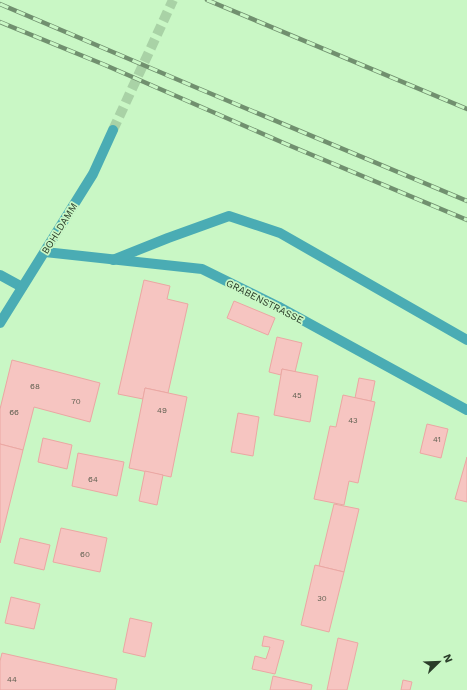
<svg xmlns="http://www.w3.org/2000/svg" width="467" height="690" font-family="'Work Sans',sans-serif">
<rect width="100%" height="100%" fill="#c9f7c5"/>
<!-- building -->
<g fill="#f6c5c1" stroke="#eba7a3">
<path d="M 144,280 L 170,286 L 167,299 L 188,304 L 168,393 L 145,388 L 143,399 L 118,394 Z"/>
<path d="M 234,301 L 275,318 L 268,335 L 227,318 Z"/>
<path d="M 277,337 L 302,343 L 295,372 L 282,369 L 281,375 L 269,372 Z"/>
<path d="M 12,360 L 100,383 L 90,422 L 34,407 L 23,450 L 0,444 L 0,409 Z"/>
<path d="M 282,369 L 318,376 L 310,422 L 274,415 Z"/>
<path d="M 359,378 L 375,381 L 371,401 L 355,398 Z"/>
<path d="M 145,388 L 187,397 L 171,477 L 129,468 Z"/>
<path d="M 343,395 L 375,402 L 358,483 L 349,481 L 344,505 L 314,499 L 330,426 L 336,427 Z"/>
<path d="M 238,413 L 259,417 L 253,456 L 231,452 Z"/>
<path d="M 427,424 L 448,429 L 441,458 L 420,453 Z"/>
<path d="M 43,438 L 72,445 L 67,469 L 38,462 Z"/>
<path d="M 0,444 L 23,450 L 0,543 Z"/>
<path d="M 78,453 L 124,462 L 117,496 L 72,486 Z"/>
<path d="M 467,457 L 467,502 L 455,499 Z"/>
<path d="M 145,471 L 163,475 L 157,505 L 139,501 Z"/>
<path d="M 334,504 L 359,509 L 344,572 L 319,566 Z"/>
<path d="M 61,528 L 107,538 L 100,572 L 53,562 Z"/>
<path d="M 20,538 L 50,545 L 44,570 L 14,563 Z"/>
<path d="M 315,565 L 344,572 L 329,632 L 301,625 Z"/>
<path d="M 11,597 L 40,604 L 34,629 L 5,623 Z"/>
<path d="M 130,618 L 152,623 L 145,657 L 123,652 Z"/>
<path d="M 264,636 L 284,641 L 275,674 L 252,669 L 255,656 L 266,659 L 270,647 L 262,646 Z"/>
<path d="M 338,638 L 358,643 L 347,690 L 327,690 Z"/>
<path d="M 2,653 L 117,679 L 115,690 L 0,690 L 0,661 Z"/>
<path d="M 273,676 L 312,685 L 311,690 L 270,690 Z"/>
<path d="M 403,680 L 412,682 L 410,690 L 401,690 Z"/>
</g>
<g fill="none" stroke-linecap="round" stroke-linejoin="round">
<!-- minor-tunnel -->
<path stroke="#a9d2a6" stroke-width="10" stroke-dasharray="10 5" stroke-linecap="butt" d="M 113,130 L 173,0"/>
<!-- service -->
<g stroke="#4aacb4" stroke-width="10">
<path d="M 45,252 L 202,269 L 279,307"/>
<path d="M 113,260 L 168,238 L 229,216 L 280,233 L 467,340"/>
<path d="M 0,275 L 22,287"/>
</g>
<!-- minor -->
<g stroke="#4aacb4" stroke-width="10">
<path d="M 279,307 L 467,410"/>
<path d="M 0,323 L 93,174 L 113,130"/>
</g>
<defs>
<g id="rail">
<path d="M 207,0 L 467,109"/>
<path d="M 0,4 L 195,87 L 467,201"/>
<path d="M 0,22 L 105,65 L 286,144 L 467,220"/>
</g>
</defs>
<!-- rail casing -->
<use href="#rail" stroke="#71906f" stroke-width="4.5"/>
<!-- rail -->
<use href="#rail" stroke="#c9f7c5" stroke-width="3" stroke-dasharray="9" stroke-linecap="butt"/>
</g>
<g text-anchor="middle" stroke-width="3.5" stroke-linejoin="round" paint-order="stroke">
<!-- number labels -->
<g font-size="8" fill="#5d5e4f">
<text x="35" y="389">68</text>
<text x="297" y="398">45</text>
<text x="76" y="404">70</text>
<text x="162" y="413">49</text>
<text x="14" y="415">66</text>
<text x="353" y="423">43</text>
<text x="437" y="442">41</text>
<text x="93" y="482">64</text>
<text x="85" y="557">60</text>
<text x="322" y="601">30</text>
<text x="12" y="682">44</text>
</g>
<!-- street labels -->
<g font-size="10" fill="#2a3c29" stroke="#c9f7c5">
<text transform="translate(59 228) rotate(-58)" y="4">BOHLDAMM</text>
<text transform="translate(265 301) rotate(27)" y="4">GRABENSTRASSE</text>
</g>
</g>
<!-- north arrow -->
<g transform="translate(439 662) rotate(67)" stroke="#c9f7c5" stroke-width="3" paint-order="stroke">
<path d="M0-3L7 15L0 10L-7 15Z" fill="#2a3c29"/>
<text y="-6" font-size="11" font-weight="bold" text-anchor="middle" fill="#2a3c29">N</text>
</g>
</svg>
